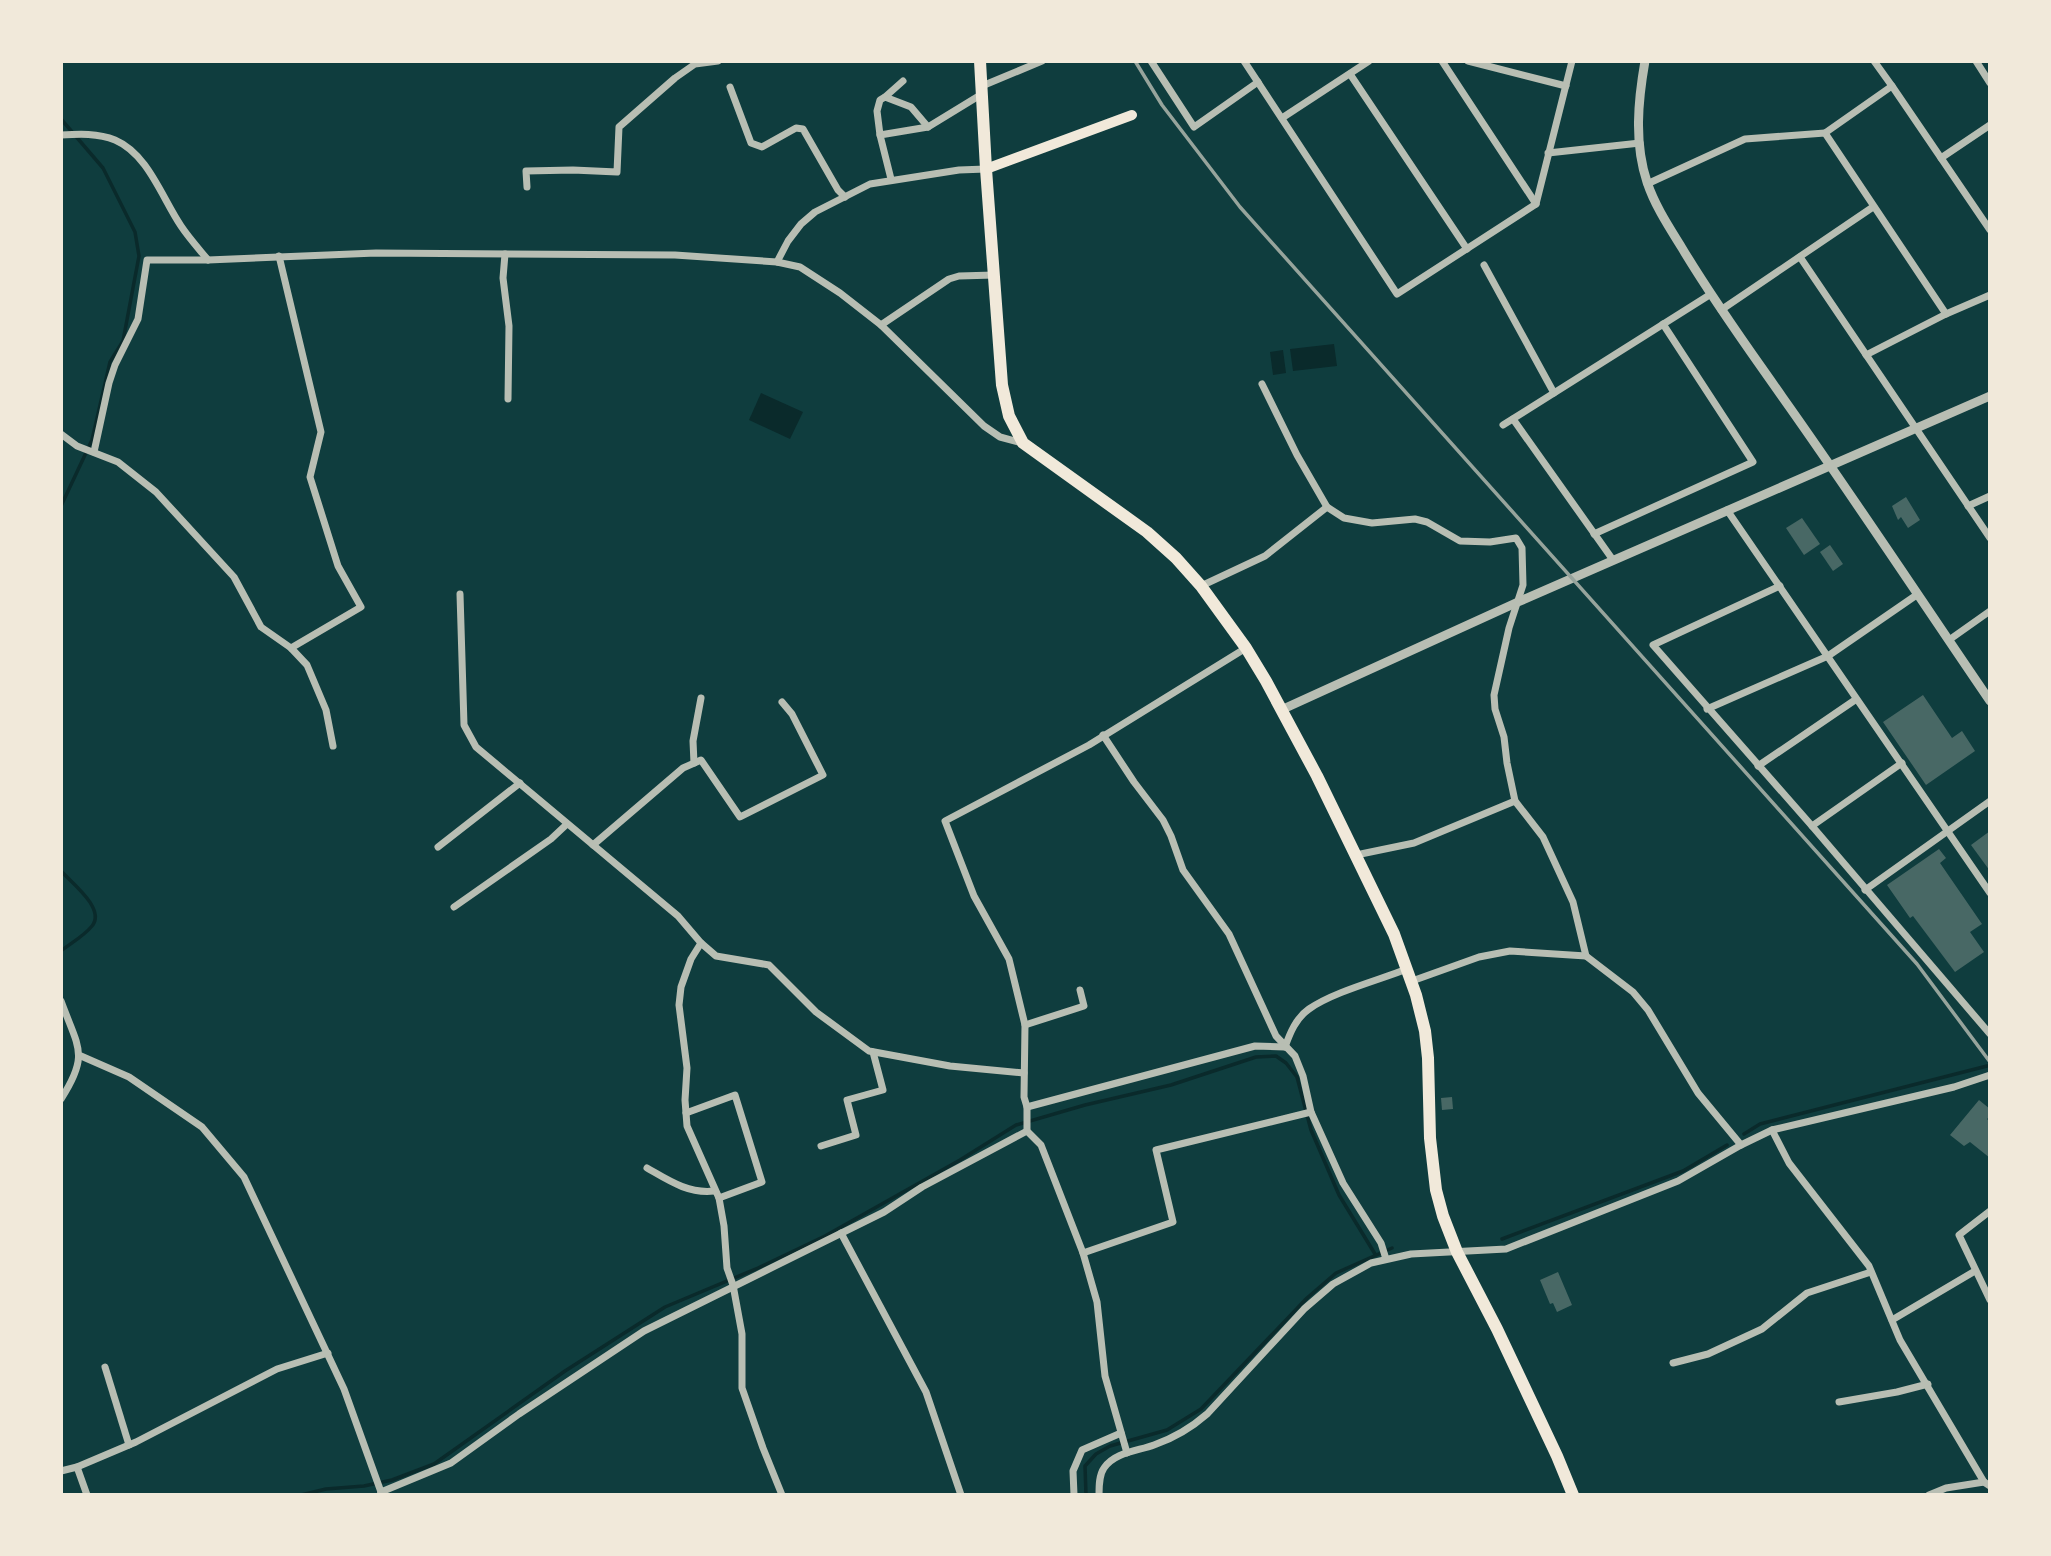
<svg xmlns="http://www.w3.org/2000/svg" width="2051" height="1556" font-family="Literata,serif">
<rect width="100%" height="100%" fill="#0f3d3e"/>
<!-- water -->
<g fill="#0a2a2b">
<path d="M 1334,344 L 1337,366 L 1293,371 L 1290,349 Z"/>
<path d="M 1283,350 L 1286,373 L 1273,375 L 1270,352 Z"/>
<path d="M 761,393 L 803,412 L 790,439 L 749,420 Z"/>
</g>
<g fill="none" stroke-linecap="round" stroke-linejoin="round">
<!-- stream -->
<g stroke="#0a2a2b" stroke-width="3.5">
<path d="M 61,119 L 103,168 L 135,232 L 139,256 L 123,341 L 110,362 L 92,440 L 61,506"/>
<path d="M 61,871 C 72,883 106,909 92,926 C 84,936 71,943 61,951"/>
<path d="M 1744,1134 L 1760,1124 L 1987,1066"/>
<path d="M 1502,1239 L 1683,1171 L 1727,1145"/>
<path d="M 301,1495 L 326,1489 L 364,1486 L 392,1480 L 434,1464 L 565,1371 L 665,1307 L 758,1268 L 825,1236 L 960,1160 L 1016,1125 L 1085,1105 L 1171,1085 L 1256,1057 L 1276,1056 L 1286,1063 L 1297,1077 L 1311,1130 L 1339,1195 L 1375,1254"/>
<path d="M 1086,1495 L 1085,1466 L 1096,1454 L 1110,1446 L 1167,1430 L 1201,1409 L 1307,1298 L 1336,1273 L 1392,1248"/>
</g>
</g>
<!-- building -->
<g fill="#486865">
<path d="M 1906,497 L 1920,520 L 1908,528 L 1901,517 L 1898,520 L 1892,506 Z"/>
<path d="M 1802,518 L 1820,544 L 1804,555 L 1786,528 Z"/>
<path d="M 1830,545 L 1843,564 L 1833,571 L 1820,552 Z"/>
<path d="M 1923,695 L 1952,738 L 1962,731 L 1975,751 L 1926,785 L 1883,722 Z"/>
<path d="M 1990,831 L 1990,871 L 1971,845 Z"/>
<path d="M 1939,849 L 1946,858 L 1940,863 L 1982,924 L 1970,932 L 1984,952 L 1955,972 L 1913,916 L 1910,918 L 1887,885 Z"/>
<path d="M 1452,1097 L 1453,1109 L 1442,1110 L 1441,1098 Z"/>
<path d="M 1979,1100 L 1990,1109 L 1990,1116 L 1987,1119 L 1990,1122 L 1990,1158 L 1970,1142 L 1964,1146 L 1950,1135 Z"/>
<path d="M 1558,1272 L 1572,1305 L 1557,1312 L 1553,1303 L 1550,1304 L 1540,1280 Z"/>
</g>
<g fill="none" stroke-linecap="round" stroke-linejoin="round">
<!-- minor -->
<g stroke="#b8beb3" stroke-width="7">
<path d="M 1151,61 L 1194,127 L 1258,82"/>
<path d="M 1244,61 L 1397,294 L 1536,204 L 1572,61"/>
<path d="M 1442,61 L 1536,204"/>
<path d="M 1468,61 L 1566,86"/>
<path d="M 1976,61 L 1990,83"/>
<path d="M 1350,74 L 1467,249"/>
<path d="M 982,86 L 1042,61"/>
<path d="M 1892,86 L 1990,230"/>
<path d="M 730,87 L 751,143 L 762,147 L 796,128 L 803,129 L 838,190 L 845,197"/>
<path d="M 885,97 L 903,81"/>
<path d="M 1282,118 L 1369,61"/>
<path d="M 1825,133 L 1892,86 L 1874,61"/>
<path d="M 61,135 C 79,134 98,133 115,140 C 148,154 162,198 181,226 C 189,238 199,249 208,260"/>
<path d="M 880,135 L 877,111 L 880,100 L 885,97 L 911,107 L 928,127"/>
<path d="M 1548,153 L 1640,143"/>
<path d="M 1941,158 L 1990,125"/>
<path d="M 891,179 L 880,135 L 928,127 L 982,94"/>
<path d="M 1647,184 L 1745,139 L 1825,133 L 1946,314"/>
<path d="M 527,187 L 526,171 L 573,170 L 617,172 L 619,127 L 675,78 L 695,64 L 718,61"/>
<path d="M 505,254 L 503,278 L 509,326 L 508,399"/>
<path d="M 279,256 L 321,432 L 310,477 L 338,566 L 361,607 L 291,648"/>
<path d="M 1800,257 L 1990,538"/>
<path d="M 777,262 L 788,241 L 801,224 L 815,212 L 870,184 L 959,170 L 986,169"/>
<path d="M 1484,265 L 1554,393"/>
<path d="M 1721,310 L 1873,207"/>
<path d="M 881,325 L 949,279 L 959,276 L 994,275"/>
<path d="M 1866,355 L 1946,314 L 1990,295"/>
<path d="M 1262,384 L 1297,455 L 1327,507 L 1344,518 L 1372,523 L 1415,519 L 1427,522 L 1460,541 L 1490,542 L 1516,538 L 1522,548 L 1523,585 L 1509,628 L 1494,695 L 1495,709 L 1504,737 L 1507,763 L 1515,801 L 1543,837 L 1573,902 L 1586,956"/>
<path d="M 1513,419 L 1613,560"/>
<path d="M 1503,425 L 1711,294"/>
<path d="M 61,434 L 77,446 L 118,462 L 156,492 L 234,577 L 261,627 L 291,648 L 307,665 L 326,710 L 333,746"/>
<path d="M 94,452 L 109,383 L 115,365 L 138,319 L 147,260 L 208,260 L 376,253 L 675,255 L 777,262 L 800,267 L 840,293 L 881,325 L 984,426 L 1000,437 L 1022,443"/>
<path d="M 1968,506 L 1990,496"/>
<path d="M 1727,510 L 1990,893"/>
<path d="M 1594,534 L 1753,462 L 1663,324"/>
<path d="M 1201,586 L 1265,556 L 1327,507"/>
<path d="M 1780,586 L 1653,645 L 1812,826 L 1990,1034"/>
<path d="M 460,594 L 464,725 L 476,747 L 678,916 L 701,943 L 716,956 L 769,965 L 816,1012 L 869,1051 L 950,1066 L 1024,1073"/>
<path d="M 1949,640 L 1990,611"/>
<path d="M 1707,709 L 1828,656 L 1918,594"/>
<path d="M 1103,735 L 1134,782 L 1163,820 L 1171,836 L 1183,870 L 1229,934 L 1276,1036 L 1295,1056 L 1303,1076 L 1311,1112 L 1343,1183 L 1381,1243 L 1386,1259"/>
<path d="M 694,763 L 693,741 L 701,698"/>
<path d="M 1758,766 L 1855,700"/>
<path d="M 1812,826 L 1902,763"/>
<path d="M 593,845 L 683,768 L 701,760 L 740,817 L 823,775 L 792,714 L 782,702"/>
<path d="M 438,847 L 520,783"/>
<path d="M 1356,855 L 1414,843 L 1515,801"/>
<path d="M 1865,890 L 1990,801"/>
<path d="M 454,907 L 551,839 L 567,824"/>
<path d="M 701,943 L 691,959 L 681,987 L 679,1005 L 687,1068 L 685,1100 L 687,1126 L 719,1198 L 724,1226 L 727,1268 L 733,1285 L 742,1334 L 742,1388 L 763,1448 L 782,1495"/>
<path d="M 1412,981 L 1479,957 L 1510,951 L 1586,956 L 1633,992 L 1648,1010 L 1698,1093 L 1741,1145"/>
<path d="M 61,1001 C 78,1048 90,1054 61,1099"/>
<path d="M 1025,1025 L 1084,1006 L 1080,990"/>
<path d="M 1285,1047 C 1290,1033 1296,1018 1309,1009 C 1333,992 1379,980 1407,969"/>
<path d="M 81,1056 L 129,1077 L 202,1127 L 244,1177 L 344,1389 L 381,1492"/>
<path d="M 1027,1107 L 1255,1046 L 1285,1047"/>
<path d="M 686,1113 L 735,1095 L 762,1182 L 719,1198"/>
<path d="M 1772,1130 L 1789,1163 L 1869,1266 L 1900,1340 L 1984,1482 L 1990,1486"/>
<path d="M 821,1146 L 856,1135 L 847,1100 L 883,1090 L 873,1052"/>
<path d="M 647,1168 C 668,1180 688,1194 714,1191"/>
<path d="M 1990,1211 L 1959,1235 L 1990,1300"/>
<path d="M 841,1233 L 926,1392 L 961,1495"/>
<path d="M 1083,1253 L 1173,1222 L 1156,1150 L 1311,1112"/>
<path d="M 1892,1320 L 1975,1271"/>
<path d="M 1673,1363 L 1708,1354 L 1762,1329 L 1807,1293 L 1871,1272"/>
<path d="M 105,1367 L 129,1445"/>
<path d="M 1839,1402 L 1897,1392 L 1928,1384"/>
<path d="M 1127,1453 L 1105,1376 L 1097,1302 L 1083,1253 L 1041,1145 L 1027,1131 L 1027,1107 L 1024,1097 L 1025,1025 L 1009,959 L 974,896 L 945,821 L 1089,745 L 1246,648"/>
<path d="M 77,1467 L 87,1495"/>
<path d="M 61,1471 L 77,1467 L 136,1442 L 277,1369 L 328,1353"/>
<path d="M 380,1495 L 381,1492 L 451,1463 L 519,1414 L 644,1331 L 884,1212 L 922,1187 L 1027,1131"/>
<path d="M 1074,1495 L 1073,1471 L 1082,1450 L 1121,1433"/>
<path d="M 1099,1495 C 1099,1486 1099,1475 1104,1468 C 1115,1452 1138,1451 1154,1445 C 1174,1438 1191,1428 1207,1414 L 1304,1309 L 1333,1284 L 1371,1263 L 1411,1254 L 1506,1249 L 1678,1181 L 1741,1145 L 1772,1130 L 1954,1087 L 1990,1075"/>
<path d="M 1929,1495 L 1946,1488 L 1984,1482"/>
</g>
<!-- tertiary -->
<g stroke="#b8beb3" stroke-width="9">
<path d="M 1645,61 C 1638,101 1634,143 1647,182 C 1655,206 1669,227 1682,248 C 1713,300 1748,348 1783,398 C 1854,498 1921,600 1990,701"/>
<path d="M 1281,710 L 1518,602 L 1990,396"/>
</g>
<!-- secondary -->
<path stroke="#f1e9da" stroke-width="10" d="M 986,169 L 1132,115"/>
<!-- trunk -->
<path stroke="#f1e9da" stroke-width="12" d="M 980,61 L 986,169 L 1002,385 L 1009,416 L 1023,443 L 1147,532 L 1176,558 L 1201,586 L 1246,648 L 1266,681 L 1317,776 L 1394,934 L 1416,995 L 1425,1031 L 1428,1058 L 1430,1138 L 1436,1190 L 1443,1216 L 1457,1252 L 1497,1329 L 1557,1456 L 1573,1495"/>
<!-- rail -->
<path stroke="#97a49c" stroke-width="3.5" d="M 1135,61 L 1162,105 L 1240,207 L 1917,964 L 1990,1062"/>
</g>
<!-- border -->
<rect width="2051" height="1556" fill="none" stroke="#f1e9da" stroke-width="126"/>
</svg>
